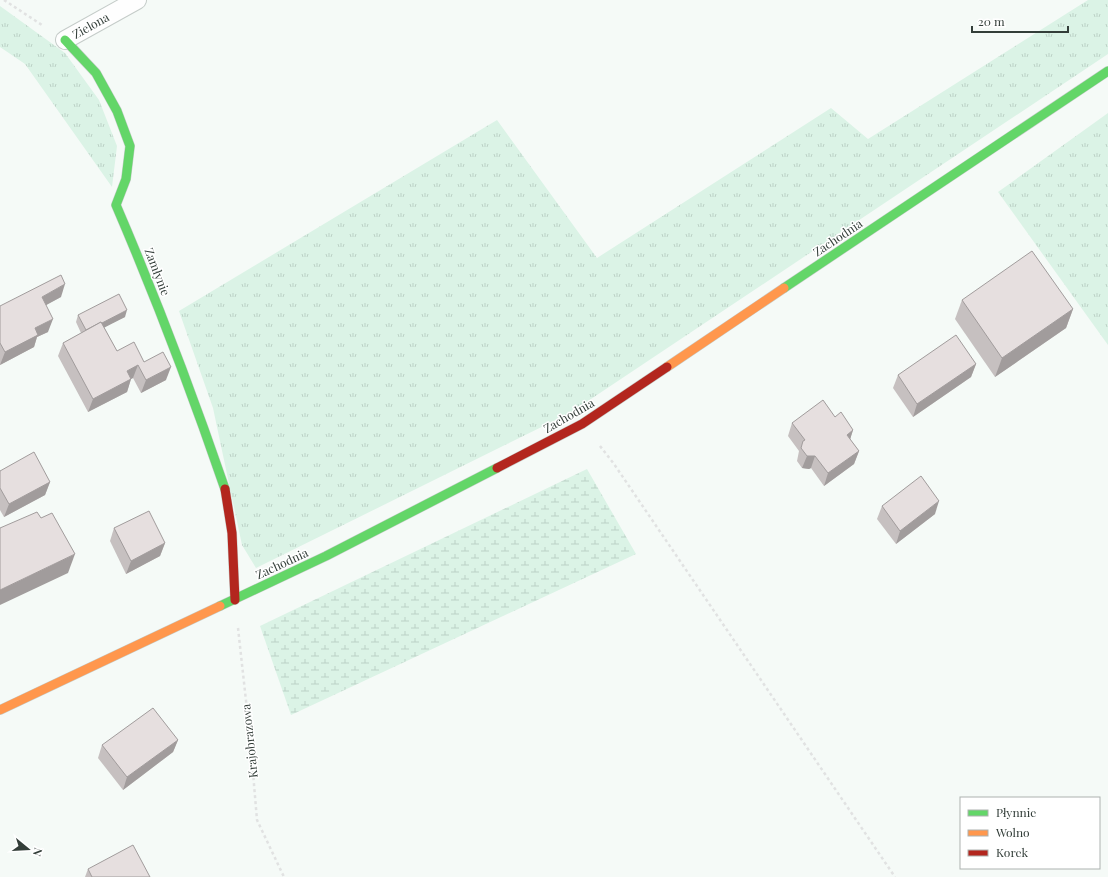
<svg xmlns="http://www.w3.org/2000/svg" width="1108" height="877" font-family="'Playfair Display',serif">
<defs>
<pattern id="grass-tufts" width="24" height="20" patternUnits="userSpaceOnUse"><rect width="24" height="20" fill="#dbf3e6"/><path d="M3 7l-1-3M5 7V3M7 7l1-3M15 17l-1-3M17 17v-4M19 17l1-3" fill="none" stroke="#bcd1c6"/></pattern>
<pattern id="wetland-marsh" width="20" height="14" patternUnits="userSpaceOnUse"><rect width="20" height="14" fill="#dbf3e6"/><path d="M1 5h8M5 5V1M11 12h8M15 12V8" fill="none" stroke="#bcd1c6"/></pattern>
</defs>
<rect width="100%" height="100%" fill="#f5faf7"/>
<!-- grass -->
<g fill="url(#grass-tufts)">
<path d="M 1088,0 L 1108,0 L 1108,54 L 570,413 L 256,568 L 242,545 L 213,408 L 179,311 L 497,120 L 597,258 L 831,108 L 868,139 Z"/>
<path d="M 0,6 L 65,53 L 99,100 L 117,146 L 112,187 L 25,64 L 0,47 Z"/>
<path d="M 1108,113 L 1108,345 L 998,192 Z"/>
</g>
<!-- wetland -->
<path fill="url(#wetland-marsh)" d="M 587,469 L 636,554 L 291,715 L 260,626 Z"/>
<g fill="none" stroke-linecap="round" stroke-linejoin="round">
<defs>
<path id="lane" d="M 65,40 L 137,0"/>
<g id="fast">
<path d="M 65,40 L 96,73 L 117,111 L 130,146 L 126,179 L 116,205 C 156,298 192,393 225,489"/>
<path d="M 784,288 L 1108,71"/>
<path d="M 220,606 L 326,556 L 497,468"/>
</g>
<g id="slow">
<path d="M 667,367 L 784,288"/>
<path d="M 0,710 L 220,606"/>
</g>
<g id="jam">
<path d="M 497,468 L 582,424 L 667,367"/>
<path d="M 225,489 L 232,533 L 235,600"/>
</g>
</defs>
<!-- lane casing -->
<use href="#lane" stroke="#c5ccc9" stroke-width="20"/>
<!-- fast casing -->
<use href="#fast" stroke="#c5ccc9" stroke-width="10"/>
<!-- slow casing -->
<use href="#slow" stroke="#c5ccc9" stroke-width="10"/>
<!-- jam casing -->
<use href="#jam" stroke="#c5ccc9" stroke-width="10"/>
<!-- path -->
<g stroke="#e1e2e2" stroke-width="2.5" stroke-dasharray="3 3" stroke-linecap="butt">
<path d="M 4,0 L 42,25"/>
<path d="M 600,446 L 614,464 L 895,877"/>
<path d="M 238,628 L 250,737 L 257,820 L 284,877"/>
</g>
<!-- lane -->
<use href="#lane" stroke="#fefefe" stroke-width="18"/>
<!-- fast -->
<use href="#fast" stroke="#63d668" stroke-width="9"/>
<!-- slow -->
<use href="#slow" stroke="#ff974d" stroke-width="9"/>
<!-- jam -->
<use href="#jam" stroke="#b3261e" stroke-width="9"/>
</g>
<!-- wall -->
<g fill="#c6c0c0">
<path d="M 61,297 L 46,305 L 48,332 L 37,337 L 34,347 L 0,365 L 0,306 Z"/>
<path d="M 962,300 L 1073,309 L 1066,328 L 995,377 L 955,319 Z"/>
<path d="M 78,315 L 125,317 L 104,327 L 117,351 L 144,362 L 166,380 L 141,393 L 133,378 L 131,379 L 127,392 L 88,412 L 58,356 L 63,343 L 81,333 L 76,322 Z"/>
<path d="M 976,364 L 971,377 L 913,417 L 893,388 L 898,375 Z"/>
<path d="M 835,417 L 853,430 L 850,439 L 859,451 L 854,464 L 824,486 L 811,468 L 809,469 L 802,468 L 797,461 L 799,451 L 788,436 L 792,423 Z"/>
<path d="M 0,471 L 50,482 L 45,495 L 4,517 L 0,510 Z"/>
<path d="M 882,506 L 935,514 L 896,544 L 877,519 Z"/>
<path d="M 114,528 L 165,543 L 160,556 L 126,574 L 110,541 Z"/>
<path d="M 178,740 L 173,752 L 123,790 L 98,758 L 102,745 Z"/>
<path d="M 88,869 L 150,877 L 85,877 Z"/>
</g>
<!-- shaded-wall -->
<g fill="#a19c9c">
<path d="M 65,284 L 61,297 L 37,310 L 42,297 Z"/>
<path d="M 1073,309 L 1066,328 L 995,377 L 1002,358 Z"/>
<path d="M 127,310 L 125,317 L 84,338 L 86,331 Z"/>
<path d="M 53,319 L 48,332 L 37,337 L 34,347 L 0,365 L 5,352 L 35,328 Z"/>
<path d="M 976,364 L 971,377 L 913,417 L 917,404 Z"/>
<path d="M 138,365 L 133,378 L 122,383 L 127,371 Z"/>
<path d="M 171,367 L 166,380 L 141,393 L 146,380 Z"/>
<path d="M 131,379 L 127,392 L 88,412 L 93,399 Z"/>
<path d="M 853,430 L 849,443 L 847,435 Z"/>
<path d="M 859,451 L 854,464 L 824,486 L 828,473 Z"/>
<path d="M 807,456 L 815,456 L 811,468 L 809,469 L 802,468 Z"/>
<path d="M 50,482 L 45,495 L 4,517 L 9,504 Z"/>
<path d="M 939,501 L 935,514 L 896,544 L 900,531 Z"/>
<path d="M 165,543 L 160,556 L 126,574 L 131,561 Z"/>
<path d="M 75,554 L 68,573 L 0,605 L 0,590 Z"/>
<path d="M 178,740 L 173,752 L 123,790 L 127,777 Z"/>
</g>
<!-- building -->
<g fill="#e6dfdf" stroke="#a19c9c">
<path d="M 1032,251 L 1073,309 L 1002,358 L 962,300 Z"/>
<path d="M 61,275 L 65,284 L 42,297 L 53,319 L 35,328 L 38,335 L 5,352 L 0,343 L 0,306 Z"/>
<path d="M 119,294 L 127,310 L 102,323 L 101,322 L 86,330 L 78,315 Z"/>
<path d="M 101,322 L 117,351 L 134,342 L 144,362 L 163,352 L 171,367 L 146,380 L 138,365 L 127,371 L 131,379 L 93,399 L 63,343 Z"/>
<path d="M 956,335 L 976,364 L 917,404 L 898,375 Z"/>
<path d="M 823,400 L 835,417 L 841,412 L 853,430 L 847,435 L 859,451 L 828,473 L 815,456 L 807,456 L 801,448 L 803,441 L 805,440 L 792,423 Z"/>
<path d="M 34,452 L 50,482 L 9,504 L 0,488 L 0,471 Z"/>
<path d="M 921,476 L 939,501 L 900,531 L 882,506 Z"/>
<path d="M 149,511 L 165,543 L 131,561 L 114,528 Z"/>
<path d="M 37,512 L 41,518 L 52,513 L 75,554 L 0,590 L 0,528 Z"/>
<path d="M 153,708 L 178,740 L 127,777 L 102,745 Z"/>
<path d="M 133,845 L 150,877 L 92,877 L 88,869 Z"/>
</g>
<g text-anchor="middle" stroke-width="3" stroke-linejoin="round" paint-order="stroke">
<!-- street labels -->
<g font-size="12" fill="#333e39" stroke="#fff">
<text transform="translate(91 26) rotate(-29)" y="4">Zielona</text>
<text transform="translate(838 238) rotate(-34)" y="4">Zachodnia</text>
<text transform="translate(157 272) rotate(69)" y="4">Zamłynie</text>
<text transform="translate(569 416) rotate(-30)" y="4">Zachodnia</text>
<text transform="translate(282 564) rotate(-25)" y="4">Zachodnia</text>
<text transform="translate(250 741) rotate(-96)" y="4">Krajobrazowa</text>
</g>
</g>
<!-- legend -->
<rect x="960" y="797" width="140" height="72" fill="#ffffff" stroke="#adb2b0"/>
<rect x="968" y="810" width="20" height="6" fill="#63d668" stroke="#adb2b0"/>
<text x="996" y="817" font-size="12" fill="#333e39">Płynnie</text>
<rect x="968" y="830" width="20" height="6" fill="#ff974d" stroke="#adb2b0"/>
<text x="996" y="837" font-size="12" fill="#333e39">Wolno</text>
<rect x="968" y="850" width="20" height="6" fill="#b3261e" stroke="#adb2b0"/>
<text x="996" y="857" font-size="12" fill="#333e39">Korek</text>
<!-- north arrow -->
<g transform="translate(28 849) rotate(108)" stroke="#ffffff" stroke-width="3" paint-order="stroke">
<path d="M0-3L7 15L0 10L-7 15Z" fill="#333e39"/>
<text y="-6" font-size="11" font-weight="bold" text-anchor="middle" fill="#333e39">N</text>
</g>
<!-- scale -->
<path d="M972 26v6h96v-6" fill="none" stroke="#333e39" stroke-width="2"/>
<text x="978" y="26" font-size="12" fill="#333e39" stroke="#ffffff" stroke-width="3" paint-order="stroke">20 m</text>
</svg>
